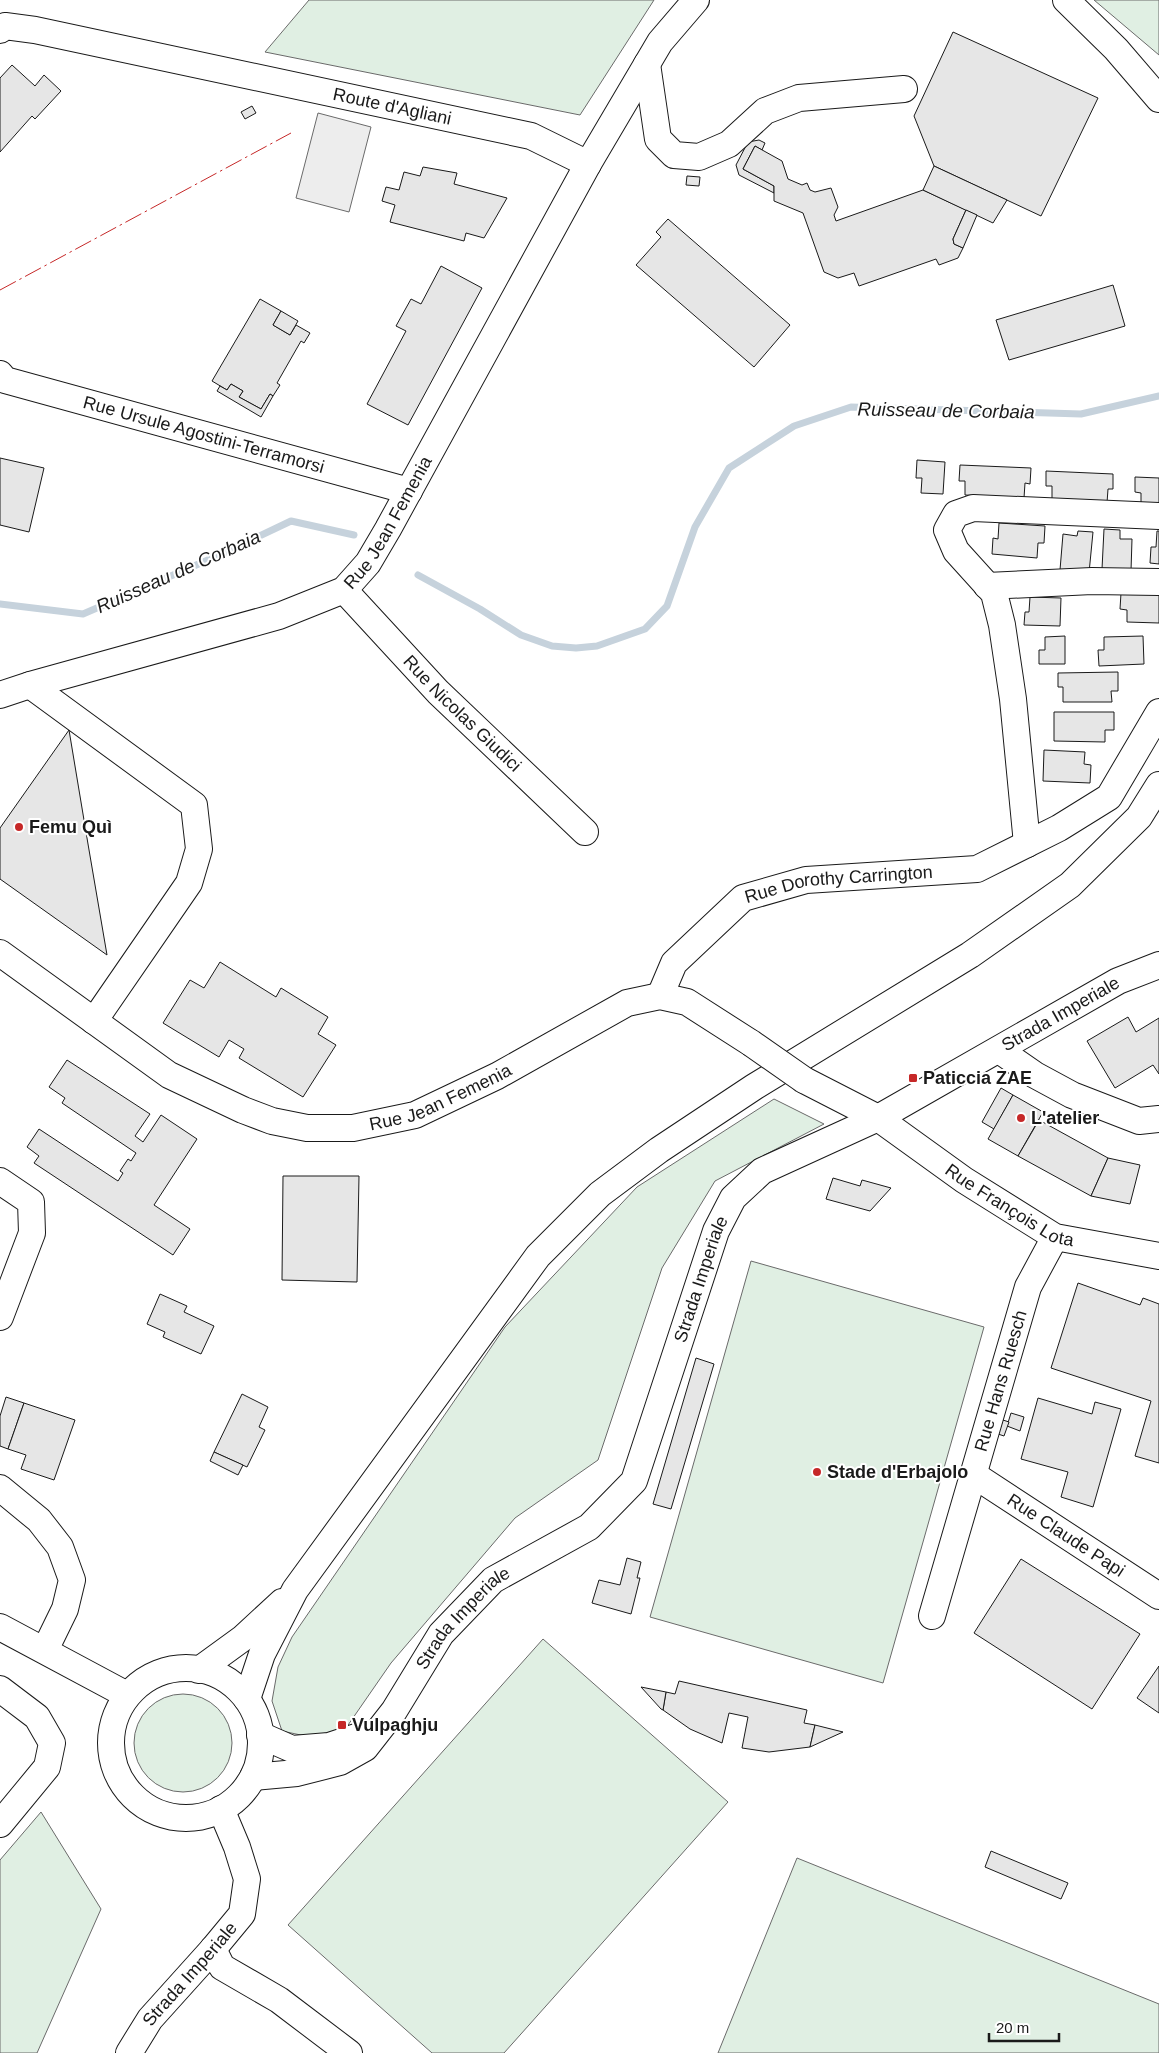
<svg xmlns="http://www.w3.org/2000/svg" width="1159" height="2053" font-family="Arial,sans-serif">
<rect width="100%" height="100%" fill="#fff"/>
<!-- green -->
<g fill="#e0efe3" stroke="#6a6a6a">
<path d="M 309,0 L 654,0 L 580,115 L 265,52 Z"/>
<path d="M 1094,0 L 1159,0 L 1159,55 Z"/>
<path d="M 774,1099 L 824,1124 L 715,1181 L 662,1268 L 598,1460 L 515,1518 L 391,1663 L 346,1728 L 310,1737 L 282,1731 L 272,1701 L 278,1667 L 292,1637 L 505,1327 L 637,1187 Z"/>
<path d="M 751,1261 L 984,1327 L 883,1683 L 650,1617 Z"/>
<path d="M 543,1639 L 728,1802 L 504,2053 L 432,2053 L 288,1925 Z"/>
<circle cx="183" cy="1743" r="49"/>
<path d="M 41,1812 L 101,1909 L 37,2053 L 0,2053 L 0,1860 Z"/>
<path d="M 797,1858 L 1159,2004 L 1159,2053 L 718,2053 Z"/>
</g>
<!-- parking -->
<path fill="#ededed" stroke="#6a6a6a" d="M 318,113 L 371,127 L 349,212 L 296,198 Z"/>
<g fill="none" stroke-linecap="round" stroke-linejoin="round">
<!-- stream -->
<g stroke="#c6d2dc" stroke-width="7">
<path d="M 418,575 L 480,609 L 521,635 L 552,646 L 576,648 L 597,646 L 645,629 L 667,606 L 695,527 L 729,468 L 794,426 L 851,407 L 1081,414 L 1159,396"/>
<path d="M 0,604 L 83,614 L 224,553 L 291,521 L 354,535"/>
</g>
</g>
<!-- building -->
<g fill="#e6e6e6" stroke="#1a1a1a">
<path d="M 953,32 L 1098,98 L 1041,216 L 934,166 L 914,116 Z"/>
<path d="M 12,65 L 35,86 L 44,75 L 61,91 L 35,119 L 32,116 L 0,152 L 0,78 Z"/>
<path d="M 252,106 L 256,113 L 245,119 L 241,112 Z"/>
<path d="M 759,140 L 765,143 L 762,150 L 755,146 L 743,169 L 774,186 L 774,193 L 739,175 L 736,165 L 748,142 Z"/>
<path d="M 755,146 L 782,161 L 788,179 L 802,185 L 807,183 L 810,190 L 815,192 L 831,188 L 838,207 L 834,215 L 836,221 L 923,190 L 966,210 L 953,239 L 954,244 L 963,248 L 958,258 L 939,265 L 936,259 L 859,286 L 854,273 L 838,278 L 824,272 L 803,213 L 774,201 L 774,186 L 743,169 Z"/>
<path d="M 934,166 L 1007,200 L 993,223 L 923,190 Z"/>
<path d="M 423,167 L 457,173 L 454,184 L 507,198 L 484,238 L 466,233 L 464,241 L 390,222 L 395,205 L 382,201 L 386,187 L 399,190 L 404,172 L 420,176 Z"/>
<path d="M 687,176 L 700,177 L 699,186 L 686,185 Z"/>
<path d="M 966,210 L 977,215 L 963,248 L 954,244 L 953,239 Z"/>
<path d="M 668,219 L 790,325 L 754,367 L 636,265 L 661,237 L 656,232 Z"/>
<path d="M 441,266 L 482,288 L 408,425 L 367,404 L 406,331 L 396,326 L 411,299 L 421,304 Z"/>
<path d="M 1113,285 L 1125,326 L 1009,360 L 996,320 Z"/>
<path d="M 260,299 L 281,311 L 273,325 L 290,335 L 296,325 L 310,333 L 304,343 L 301,341 L 277,383 L 280,385 L 273,396 L 270,394 L 261,409 L 239,397 L 243,391 L 231,384 L 227,390 L 212,381 Z"/>
<path d="M 281,311 L 298,321 L 290,335 L 273,325 Z"/>
<path d="M 231,384 L 243,391 L 239,397 L 261,409 L 270,394 L 273,396 L 261,417 L 217,391 L 220,386 L 227,390 Z"/>
<path d="M 0,458 L 44,468 L 29,532 L 0,525 Z"/>
<path d="M 917,460 L 945,462 L 943,494 L 921,493 L 922,478 L 916,478 Z"/>
<path d="M 960,465 L 1031,468 L 1030,484 L 1025,483 L 1024,498 L 965,495 L 965,481 L 959,481 Z"/>
<path d="M 1046,471 L 1113,474 L 1113,489 L 1108,489 L 1107,503 L 1052,501 L 1052,486 L 1046,486 Z"/>
<path d="M 1135,477 L 1159,478 L 1159,508 L 1141,507 L 1141,493 L 1135,492 Z"/>
<path d="M 999,523 L 1045,526 L 1044,543 L 1038,543 L 1037,558 L 992,554 L 993,538 L 998,539 Z"/>
<path d="M 1104,529 L 1120,530 L 1120,539 L 1132,539 L 1131,571 L 1102,569 Z"/>
<path d="M 1078,531 L 1093,532 L 1089,573 L 1060,570 L 1063,534 L 1077,536 Z"/>
<path d="M 1157,531 L 1159,531 L 1159,564 L 1150,563 L 1151,547 L 1156,547 Z"/>
<path d="M 1121,593 L 1159,594 L 1159,623 L 1127,622 L 1127,610 L 1120,609 Z"/>
<path d="M 1030,597 L 1061,598 L 1060,626 L 1024,625 L 1025,612 L 1029,612 Z"/>
<path d="M 1065,636 L 1065,664 L 1039,664 L 1039,650 L 1045,650 L 1045,637 Z"/>
<path d="M 1143,636 L 1144,664 L 1099,666 L 1098,650 L 1104,650 L 1104,637 Z"/>
<path d="M 1118,672 L 1118,691 L 1111,691 L 1112,702 L 1063,702 L 1063,687 L 1058,687 L 1058,673 Z"/>
<path d="M 1054,712 L 1114,712 L 1114,730 L 1105,730 L 1105,742 L 1054,741 Z"/>
<path d="M 69,730 L 88,844 L 107,955 L 0,879 L 0,828 Z"/>
<path d="M 1044,750 L 1085,752 L 1084,764 L 1091,765 L 1090,783 L 1043,781 Z"/>
<path d="M 220,962 L 276,997 L 281,988 L 328,1017 L 318,1034 L 336,1045 L 303,1097 L 239,1058 L 244,1049 L 229,1040 L 219,1057 L 163,1023 L 190,980 L 204,988 Z"/>
<path d="M 1128,1017 L 1136,1032 L 1159,1018 L 1159,1074 L 1153,1065 L 1115,1088 L 1087,1041 Z"/>
<path d="M 67,1060 L 150,1114 L 135,1136 L 143,1142 L 161,1115 L 197,1139 L 154,1205 L 190,1229 L 173,1255 L 34,1163 L 39,1156 L 27,1147 L 39,1129 L 118,1181 L 123,1173 L 120,1171 L 128,1159 L 131,1161 L 136,1153 L 62,1103 L 65,1098 L 49,1087 Z"/>
<path d="M 1001,1088 L 1013,1095 L 994,1129 L 982,1122 Z"/>
<path d="M 1013,1095 L 1043,1112 L 1018,1156 L 988,1139 Z"/>
<path d="M 1039,1120 L 1108,1158 L 1091,1196 L 1018,1156 Z"/>
<path d="M 1108,1158 L 1140,1165 L 1130,1204 L 1091,1196 Z"/>
<path d="M 283,1176 L 359,1176 L 357,1282 L 282,1280 Z"/>
<path d="M 833,1178 L 860,1186 L 862,1180 L 891,1188 L 870,1211 L 826,1199 Z"/>
<path d="M 1078,1283 L 1140,1305 L 1143,1298 L 1159,1304 L 1159,1463 L 1135,1456 L 1151,1401 L 1051,1368 Z"/>
<path d="M 160,1294 L 187,1306 L 184,1312 L 214,1326 L 201,1354 L 163,1337 L 165,1332 L 147,1324 Z"/>
<path d="M 696,1358 L 714,1364 L 671,1509 L 653,1504 Z"/>
<path d="M 242,1394 L 268,1407 L 259,1427 L 265,1430 L 247,1467 L 214,1452 Z"/>
<path d="M 6,1397 L 24,1403 L 8,1449 L 0,1446 L 0,1416 Z"/>
<path d="M 1038,1398 L 1092,1414 L 1095,1402 L 1121,1409 L 1093,1507 L 1061,1497 L 1068,1472 L 1021,1459 Z"/>
<path d="M 24,1403 L 75,1420 L 54,1480 L 21,1469 L 26,1455 L 8,1449 Z"/>
<path d="M 1011,1413 L 1024,1417 L 1020,1431 L 1007,1426 Z"/>
<path d="M 1003,1420 L 1009,1422 L 1004,1436 L 998,1434 Z"/>
<path d="M 214,1452 L 243,1465 L 238,1475 L 210,1461 Z"/>
<path d="M 627,1558 L 641,1562 L 637,1578 L 640,1578 L 631,1614 L 592,1603 L 599,1580 L 620,1585 Z"/>
<path d="M 1021,1559 L 1140,1634 L 1092,1709 L 974,1633 Z"/>
<path d="M 1159,1666 L 1159,1713 L 1137,1698 Z"/>
<path d="M 679,1681 L 807,1710 L 804,1723 L 815,1725 L 810,1747 L 769,1752 L 742,1748 L 748,1717 L 729,1713 L 722,1743 L 690,1729 L 663,1710 L 666,1692 L 675,1694 Z"/>
<path d="M 641,1687 L 666,1692 L 663,1710 L 661,1709 Z"/>
<path d="M 815,1725 L 843,1732 L 810,1747 Z"/>
<path d="M 991,1851 L 1068,1883 L 1061,1899 L 985,1867 Z"/>
</g>
<g fill="none" stroke-linecap="round" stroke-linejoin="round">
<defs>
<g id="minor">
<path d="M 1066,0 L 1116,49 L 1159,99"/>
<path id="s1" d="M 0,30 L 5,26 L 35,30 L 531,136 L 588,164"/>
<path d="M 647,64 L 658,139 L 674,155 L 699,157 L 729,144 L 765,111 L 799,98 L 904,89"/>
<path id="s2" d="M 0,374 L 5,380 L 409,491"/>
<path d="M 987,586 L 1092,581 L 1159,582"/>
<path id="s3" d="M 344,590 L 438,692 L 585,832"/>
<path d="M 30,685 L 194,805 L 199,849 L 189,883 L 94,1021"/>
<path id="s4" d="M 0,695 L 30,685 L 279,616 L 344,590 L 368,563 L 388,529 L 588,164 L 660,42 L 696,0"/>
<path d="M 1027,844 L 1013,699 L 1002,625 L 994,593 L 956,551 L 947,530 L 956,514 L 973,508 L 1159,516"/>
<path id="s5" d="M 0,953 L 169,1075 L 243,1110 L 272,1121 L 307,1128 L 353,1128 L 415,1115 L 497,1076 L 627,1003 L 660,996 L 687,1002 L 751,1043"/>
<path id="s6" d="M 660,996 L 674,963 L 743,898 L 806,880 L 977,869 L 1059,828 L 1109,797 L 1159,712"/>
<path d="M 999,1050 L 1035,1075 L 1072,1095 L 1139,1121 L 1159,1119"/>
<path id="s7" d="M 804,1080 L 878,1118 L 964,1180 L 1055,1237 L 1159,1256"/>
<path d="M 0,1181 L 31,1202 L 32,1233 L 0,1317"/>
<path id="s8" d="M 974,1475 L 1159,1596"/>
<path d="M 0,1488 L 39,1520 L 60,1547 L 72,1580 L 65,1609 L 45,1650"/>
<path id="s9" d="M 932,1616 L 1028,1287 L 1055,1237"/>
<path d="M 0,1627 L 127,1695"/>
<circle cx="186" cy="1743" r="75"/>
<path d="M 199,1670 L 243,1638 L 282,1602"/>
<path d="M 0,1689 L 37,1717 L 52,1743 L 47,1767 L 0,1824"/>
<path d="M 247,1699 L 262,1654 L 295,1590 L 538,1256 L 600,1194 L 659,1150 L 754,1087 L 970,955 L 1070,885 L 1139,817 L 1159,785"/>
<path d="M 260,1735 L 292,1749 L 329,1746 L 359,1736"/>
<path id="s10" d="M 253,1777 L 297,1773 L 340,1762 L 365,1748 L 394,1711 L 441,1634 L 493,1580 L 589,1527 L 634,1481 L 716,1231 L 733,1198 L 762,1171 L 878,1118 L 1118,981 L 1159,965"/>
<path d="M 213,1949 L 222,1967 L 279,2000 L 349,2053"/>
<path id="s11" d="M 129,2053 L 150,2019 L 213,1949 L 242,1914 L 247,1879 L 237,1847 L 221,1809"/>
</g>
</defs>
<!-- minor casing -->
<use href="#minor" stroke="#1a1a1a" stroke-width="28"/>
<!-- minor -->
<use href="#minor" stroke="#fff" stroke-width="26"/>
<defs>
<path id="minor-bridge" d="M 751,1043 L 804,1080"/>
</defs>
<!-- minor-bridge casing -->
<use href="#minor-bridge" stroke="#1a1a1a" stroke-width="28" stroke-linecap="butt"/>
<!-- minor-bridge -->
<use href="#minor-bridge" stroke="#fff" stroke-width="26"/>
<!-- power -->
<path stroke="#c62828" stroke-width="1" stroke-dasharray="18 4 2.5 4" stroke-linecap="butt" d="M 0,290 L 291,133"/>
</g>
<!-- markers -->
<g fill="#c62828" stroke="#fff" stroke-width="2">
<circle cx="19" cy="827" r="5"/>
<rect x="908" y="1073" width="10" height="10" rx="2.5"/>
<circle cx="1021" cy="1118" r="5"/>
<circle cx="817" cy="1472" r="5"/>
<rect x="337" y="1720" width="10" height="10" rx="2.5"/>
</g>
<g text-anchor="middle" stroke-width="4" stroke-linejoin="round" paint-order="stroke">
<!-- street labels -->
<g font-size="18" fill="#1a1a1a" stroke="#fff">
<text dy="6" stroke="none"><textPath href="#s1" startOffset="402">Route d'Agliani</textPath></text>
<text dy="6" stroke="none"><textPath href="#s2" startOffset="214">Rue Ursule Agostini-Terramorsi</textPath></text>
<text dy="6" stroke="none"><textPath href="#s4" startOffset="441">Rue Jean Femenia</textPath></text>
<text dy="6" stroke="none"><textPath href="#s3" startOffset="171">Rue Nicolas Giudici</textPath></text>
<text dy="6" stroke="none"><textPath href="#s6" startOffset="228">Rue Dorothy Carrington</textPath></text>
<text dy="6" stroke="none"><textPath href="#s10" startOffset="1181">Strada Imperiale</textPath></text>
<text dy="6" stroke="none"><textPath href="#s5" startOffset="496">Rue Jean Femenia</textPath></text>
<text dy="6" stroke="none"><textPath href="#s7" startOffset="242">Rue François Lota</textPath></text>
<text dy="6" stroke="none"><textPath href="#s10" startOffset="716">Strada Imperiale</textPath></text>
<text dy="6" stroke="none"><textPath href="#s9" startOffset="245">Rue Hans Ruesch</textPath></text>
<text dy="6" stroke="none"><textPath href="#s8" startOffset="110">Rue Claude Papi</textPath></text>
<text dy="6" stroke="none"><textPath href="#s10" startOffset="281">Strada Imperiale</textPath></text>
<text dy="6" stroke="none"><textPath href="#s11" startOffset="100">Strada Imperiale</textPath></text>
</g>
<!-- poi labels -->
<g font-size="18" font-weight="bold" fill="#1a1a1a" stroke="#fff" text-anchor="start">
<text x="29" y="833">Femu Quì</text>
<text x="923" y="1084">Paticcia ZAE</text>
<text x="1031" y="1124">L'atelier</text>
<text x="827" y="1478">Stade d'Erbajolo</text>
<text x="352" y="1731">Vulpaghju</text>
</g>
<!-- water labels -->
<g font-size="19" font-style="italic" fill="#1a1a1a" stroke="#fff">
<text transform="translate(946 410) rotate(1)" y="7">Ruisseau de Corbaia</text>
<text transform="translate(178 571) rotate(-24)" y="7">Ruisseau de Corbaia</text>
</g>
</g>
<!-- scale -->
<path d="M989 2033v8h70v-8" fill="none" stroke="#1a1a1a" stroke-width="2.5"/>
<text x="996" y="2033" font-size="15" fill="#1a1a1a" stroke="#ffffff" stroke-width="4" paint-order="stroke">20 m</text>
</svg>
